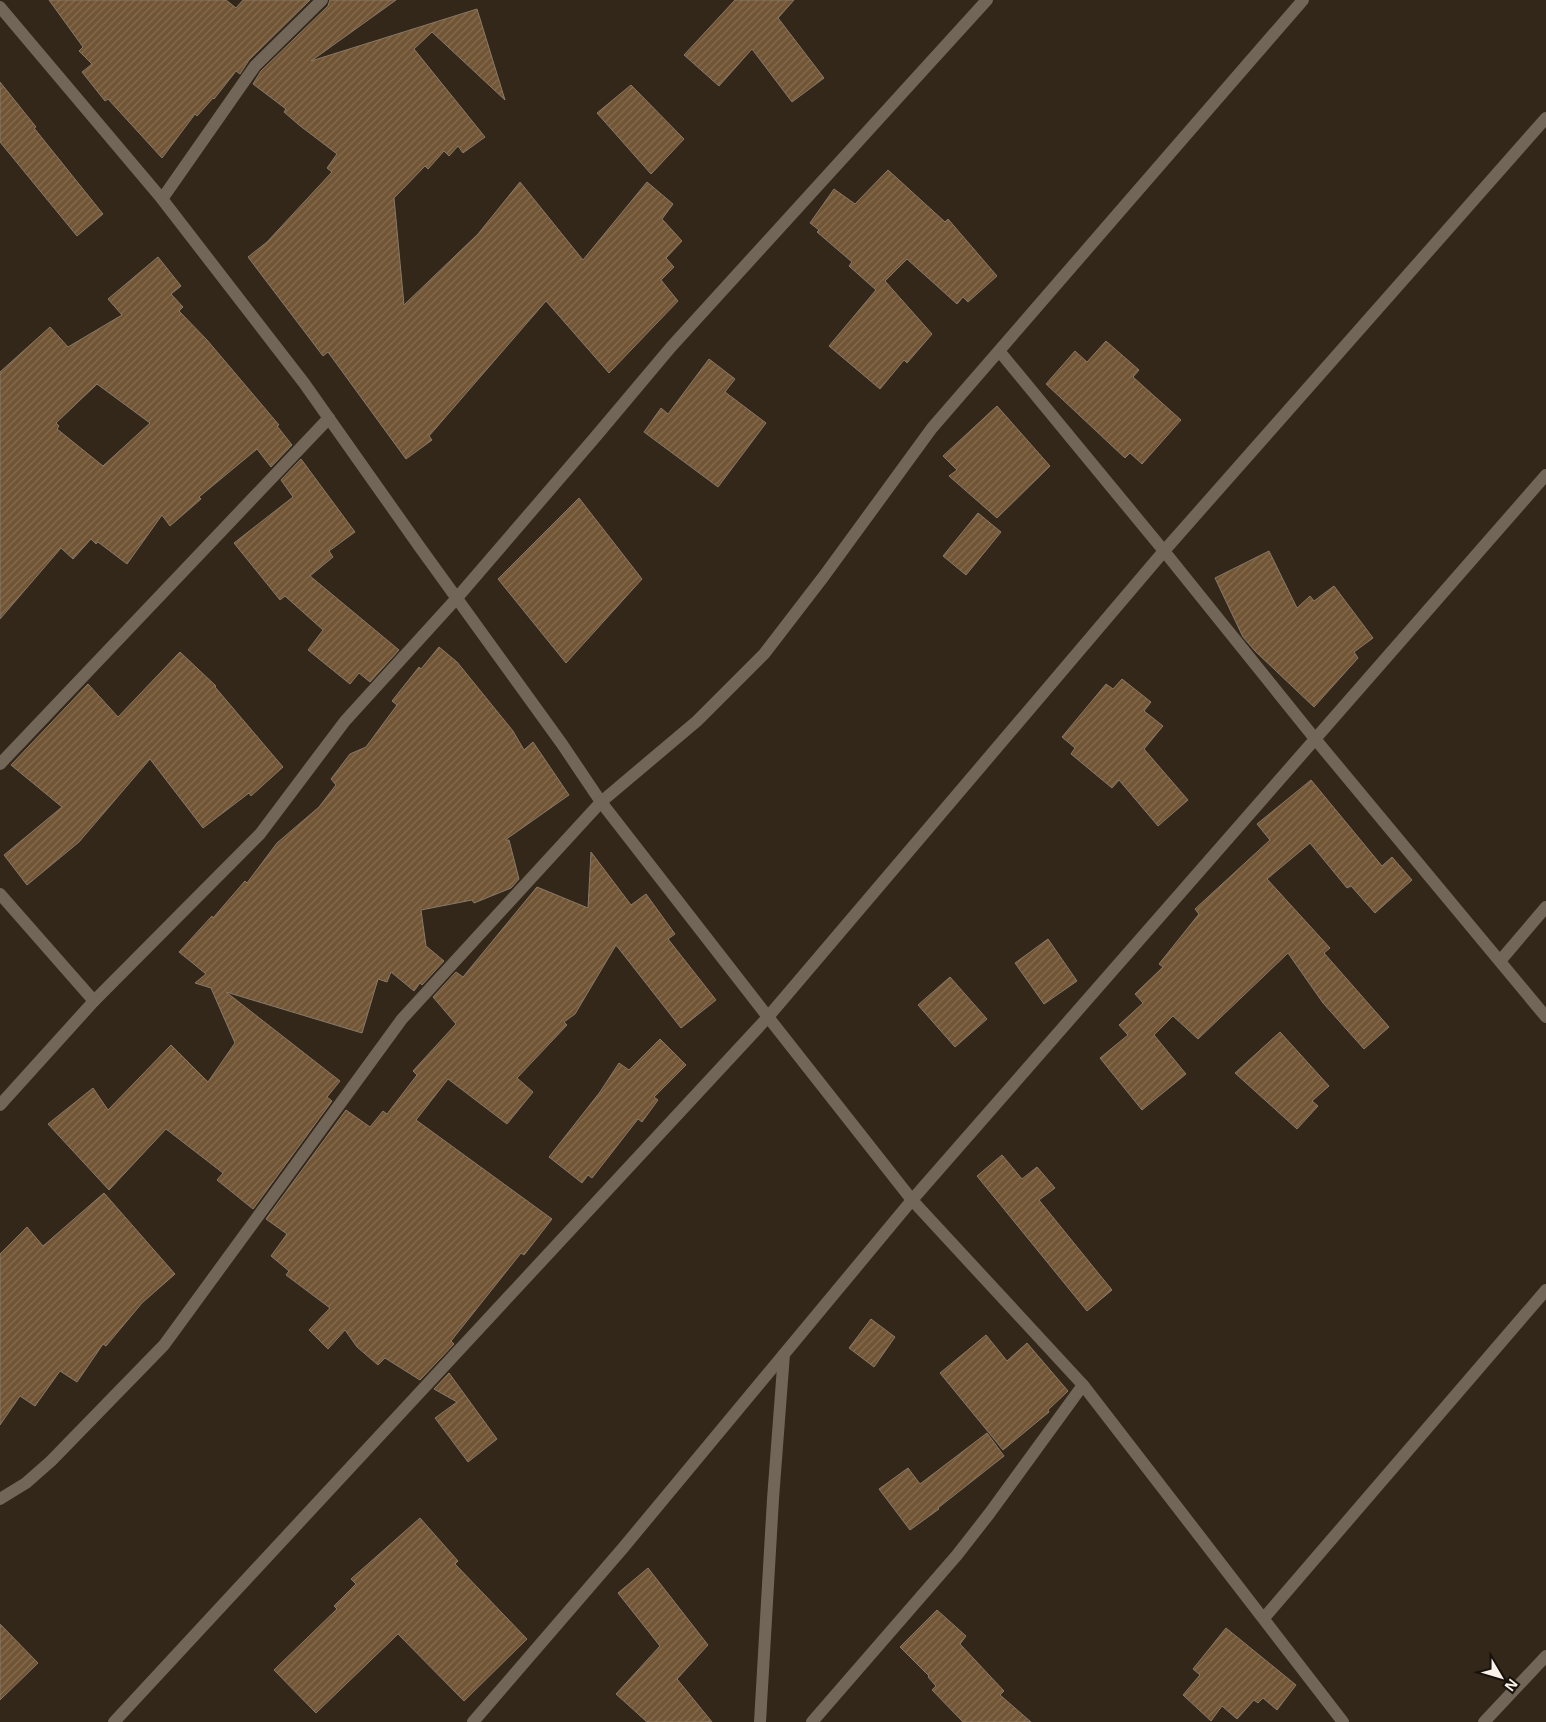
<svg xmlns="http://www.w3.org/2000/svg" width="1546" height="1722" font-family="'Noto Sans',sans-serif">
<defs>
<pattern id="building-hatch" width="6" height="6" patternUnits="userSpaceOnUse" patternTransform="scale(1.25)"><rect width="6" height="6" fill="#715535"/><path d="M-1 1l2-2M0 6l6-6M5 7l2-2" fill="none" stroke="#866e52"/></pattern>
</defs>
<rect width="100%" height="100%" fill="#332719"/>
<!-- building -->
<g fill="url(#building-hatch)" stroke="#887969" fill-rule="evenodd">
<path d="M 49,0 L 226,0 L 236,8 L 243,0 L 310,0 L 249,60 L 240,74 L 236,71 L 214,99 L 213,98 L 197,116 L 195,114 L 162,158 L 108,99 L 105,101 L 82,72 L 92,64 L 79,51 L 83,47 Z"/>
<path d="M 330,0 L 396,0 L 311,61 L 477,9 L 505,100 L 432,32 L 414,49 L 485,137 L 463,153 L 458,146 L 449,156 L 444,151 L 428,169 L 425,166 L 394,198 L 404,305 L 478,234 L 520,182 L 583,260 L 647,182 L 673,204 L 662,219 L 682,241 L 666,258 L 674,267 L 661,280 L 678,301 L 609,373 L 546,301 L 429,436 L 432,440 L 406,459 L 328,352 L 323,356 L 248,257 L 267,242 L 332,172 L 327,168 L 337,154 L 299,125 L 284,112 L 286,109 L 253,84 L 261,71 L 328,6 Z"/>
<path d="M 735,0 L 794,0 L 778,18 L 824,78 L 792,102 L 752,49 L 719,86 L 684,55 Z"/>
<path d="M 0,82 L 36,127 L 34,128 L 103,214 L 77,236 L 0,142 Z"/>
<path d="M 631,85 L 684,139 L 651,174 L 597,113 Z"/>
<path d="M 888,170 L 945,222 L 948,219 L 997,276 L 968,302 L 963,297 L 957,304 L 907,259 L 885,281 L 932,334 L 907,363 L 904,360 L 880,389 L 829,346 L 876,290 L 849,266 L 852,262 L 817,232 L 819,230 L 810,223 L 834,189 L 855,204 Z"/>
<path d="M 158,257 L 181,286 L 171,294 L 183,307 L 179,311 L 207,340 L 279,425 L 277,426 L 292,445 L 271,467 L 257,449 L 199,497 L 201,499 L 170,526 L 162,515 L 127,564 L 98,542 L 96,544 L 91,539 L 73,559 L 61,548 L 0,619 L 0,372 L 50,327 L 68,347 L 122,315 L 108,299 ZM 97,384 L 150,423 L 103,466 L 57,429 L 59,426 L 56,423 Z"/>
<path d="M 1106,341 L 1139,370 L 1133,377 L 1181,420 L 1142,464 L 1130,453 L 1125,458 L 1046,384 L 1075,351 L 1087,362 Z"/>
<path d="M 709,359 L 735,379 L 725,392 L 766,423 L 718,487 L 644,432 L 661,408 L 668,414 Z"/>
<path d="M 997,406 L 1050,466 L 997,518 L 949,476 L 957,470 L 943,456 Z"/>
<path d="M 301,459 L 355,532 L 329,551 L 333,557 L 310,576 L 399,650 L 370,682 L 359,673 L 350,684 L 308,650 L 323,630 L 285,596 L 280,600 L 234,543 L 293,497 L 281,480 Z"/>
<path d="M 579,498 L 642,579 L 566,663 L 498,579 Z"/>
<path d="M 978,513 L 1001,532 L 966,575 L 943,556 Z"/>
<path d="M 1269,551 L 1297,608 L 1310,596 L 1314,601 L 1334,586 L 1373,638 L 1354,652 L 1358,658 L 1314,707 L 1255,651 L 1243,637 L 1215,578 Z"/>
<path d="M 439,647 L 457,662 L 513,731 L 524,750 L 533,742 L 569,795 L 505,840 L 509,840 L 519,879 L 511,888 L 474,903 L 472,900 L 421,910 L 426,946 L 444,961 L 422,985 L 420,983 L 414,991 L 391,972 L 387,982 L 378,979 L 362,1033 L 226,992 L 340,1081 L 327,1097 L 332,1101 L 253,1209 L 217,1180 L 223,1173 L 166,1129 L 109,1190 L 48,1124 L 93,1088 L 108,1110 L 171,1045 L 208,1082 L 235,1043 L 211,988 L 195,983 L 206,974 L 179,952 L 212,916 L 213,918 L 245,881 L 247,883 L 277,843 L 319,807 L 336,785 L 331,779 L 350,754 L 366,747 L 397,705 L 392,701 L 419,667 L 421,669 Z"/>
<path d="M 180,652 L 216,686 L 215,687 L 283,767 L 251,796 L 249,793 L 203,828 L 150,759 L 79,842 L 27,885 L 4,855 L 62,807 L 11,765 L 88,684 L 118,717 Z"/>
<path d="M 1122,679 L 1151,702 L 1144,711 L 1163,726 L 1144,749 L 1188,800 L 1158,826 L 1119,780 L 1112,788 L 1071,754 L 1075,748 L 1062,737 L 1106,684 L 1113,689 Z"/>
<path d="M 1311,780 L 1382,866 L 1392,857 L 1412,880 L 1375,913 L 1351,886 L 1347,888 L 1310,843 L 1267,879 L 1330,948 L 1324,953 L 1389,1027 L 1364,1049 L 1323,1003 L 1288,953 L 1198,1039 L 1173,1016 L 1154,1035 L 1186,1074 L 1142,1110 L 1100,1058 L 1128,1035 L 1119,1025 L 1143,1003 L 1135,994 L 1163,967 L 1159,964 L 1199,914 L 1195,909 L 1270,840 L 1257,824 Z"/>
<path d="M 591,852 L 631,905 L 646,894 L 675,934 L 668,939 L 716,1000 L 681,1028 L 616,945 L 575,1014 L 564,1022 L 567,1025 L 517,1078 L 533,1092 L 507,1124 L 448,1079 L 416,1120 L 552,1219 L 524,1255 L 521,1253 L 451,1341 L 454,1344 L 420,1380 L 385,1358 L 378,1365 L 357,1347 L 345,1330 L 328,1349 L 309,1330 L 330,1308 L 286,1275 L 289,1271 L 271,1256 L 287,1234 L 266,1219 L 346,1110 L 370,1127 L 383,1111 L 387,1114 L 417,1075 L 413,1071 L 456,1024 L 433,997 L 456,972 L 463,977 L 537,887 L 588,908 Z"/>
<path d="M 1048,939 L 1077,981 L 1044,1004 L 1015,963 Z"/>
<path d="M 950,977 L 987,1019 L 955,1047 L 918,1005 Z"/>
<path d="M 1280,1032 L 1329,1086 L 1312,1101 L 1318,1106 L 1297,1129 L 1235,1073 Z"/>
<path d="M 660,1039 L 686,1065 L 654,1097 L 658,1100 L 642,1122 L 638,1119 L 592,1178 L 588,1175 L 582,1183 L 549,1157 L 600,1092 L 619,1063 L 629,1070 Z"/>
<path d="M 1002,1155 L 1022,1179 L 1037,1167 L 1055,1188 L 1039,1200 L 1112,1290 L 1087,1311 L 977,1176 Z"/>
<path d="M 104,1193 L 175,1274 L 142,1303 L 106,1346 L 103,1344 L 77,1382 L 60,1371 L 35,1406 L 20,1396 L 0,1425 L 0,1254 L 27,1227 L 43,1246 Z"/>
<path d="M 871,1319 L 895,1337 L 874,1367 L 849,1348 Z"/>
<path d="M 986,1335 L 1007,1361 L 1027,1343 L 1068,1391 L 1048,1410 L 1049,1412 L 1003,1450 L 940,1373 Z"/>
<path d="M 449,1373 L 497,1439 L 468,1462 L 435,1418 L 457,1402 L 434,1389 Z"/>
<path d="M 987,1433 L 1004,1456 L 938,1508 L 939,1509 L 910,1530 L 879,1489 L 908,1468 L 920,1484 Z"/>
<path d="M 420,1518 L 458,1561 L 455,1564 L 527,1639 L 464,1701 L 398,1634 L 316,1713 L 274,1670 L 337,1609 L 334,1606 L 356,1584 L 351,1579 Z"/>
<path d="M 648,1568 L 708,1645 L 677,1679 L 712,1722 L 647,1722 L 616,1694 L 660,1646 L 618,1593 Z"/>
<path d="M 937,1610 L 966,1636 L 960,1644 L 1004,1691 L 1000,1695 L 1031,1722 L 963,1722 L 932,1690 L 936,1686 L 928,1677 L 929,1676 L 900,1647 Z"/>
<path d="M 0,1624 L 38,1663 L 0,1700 Z"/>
<path d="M 1226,1628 L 1296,1685 L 1277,1710 L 1263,1698 L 1258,1703 L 1254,1700 L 1237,1719 L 1222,1706 L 1211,1721 L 1183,1695 L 1200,1675 L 1193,1669 Z"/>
</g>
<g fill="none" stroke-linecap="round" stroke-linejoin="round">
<!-- minor -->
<g stroke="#726658" stroke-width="12">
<path d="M 0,7 L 162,199 L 304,383 L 419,546 L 562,744 L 601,802 L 768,1017 L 912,1200 L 1083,1385 L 1343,1722"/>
<path d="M 162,199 L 255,66 L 322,0"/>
<path d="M 1000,352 L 1164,551 L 1316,740 L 1546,1017"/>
<path d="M 0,764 L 329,418"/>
<path d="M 0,894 L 94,1001"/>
<path d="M 1500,961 L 1546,907"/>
<path d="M 0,1105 L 94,1001 L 260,834 L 345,721 L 456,599 L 597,435 L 671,347 L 987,0"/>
<path d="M 0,1499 L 26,1483 L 51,1461 L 164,1345 L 402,1019 L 601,802 L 697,721 L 764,654 L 824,576 L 932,428 L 1303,0"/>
<path d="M 1264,1618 L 1546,1290"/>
<path d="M 114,1722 L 768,1017 L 1164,551 L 1546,118"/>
<path d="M 473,1722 L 623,1548 L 912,1200 L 1546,475"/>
<path d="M 760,1722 L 773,1499 L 784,1354"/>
<path d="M 812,1722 L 957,1555 L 989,1514 L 1083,1385"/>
<path d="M 1484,1722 L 1546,1656"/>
</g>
</g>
<!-- north arrow -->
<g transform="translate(1501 1677) rotate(128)" stroke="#17110b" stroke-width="4" paint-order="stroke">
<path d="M0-4L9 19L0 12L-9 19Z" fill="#faf1e8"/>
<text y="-8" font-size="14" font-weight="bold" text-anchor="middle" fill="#faf1e8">N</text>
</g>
</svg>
